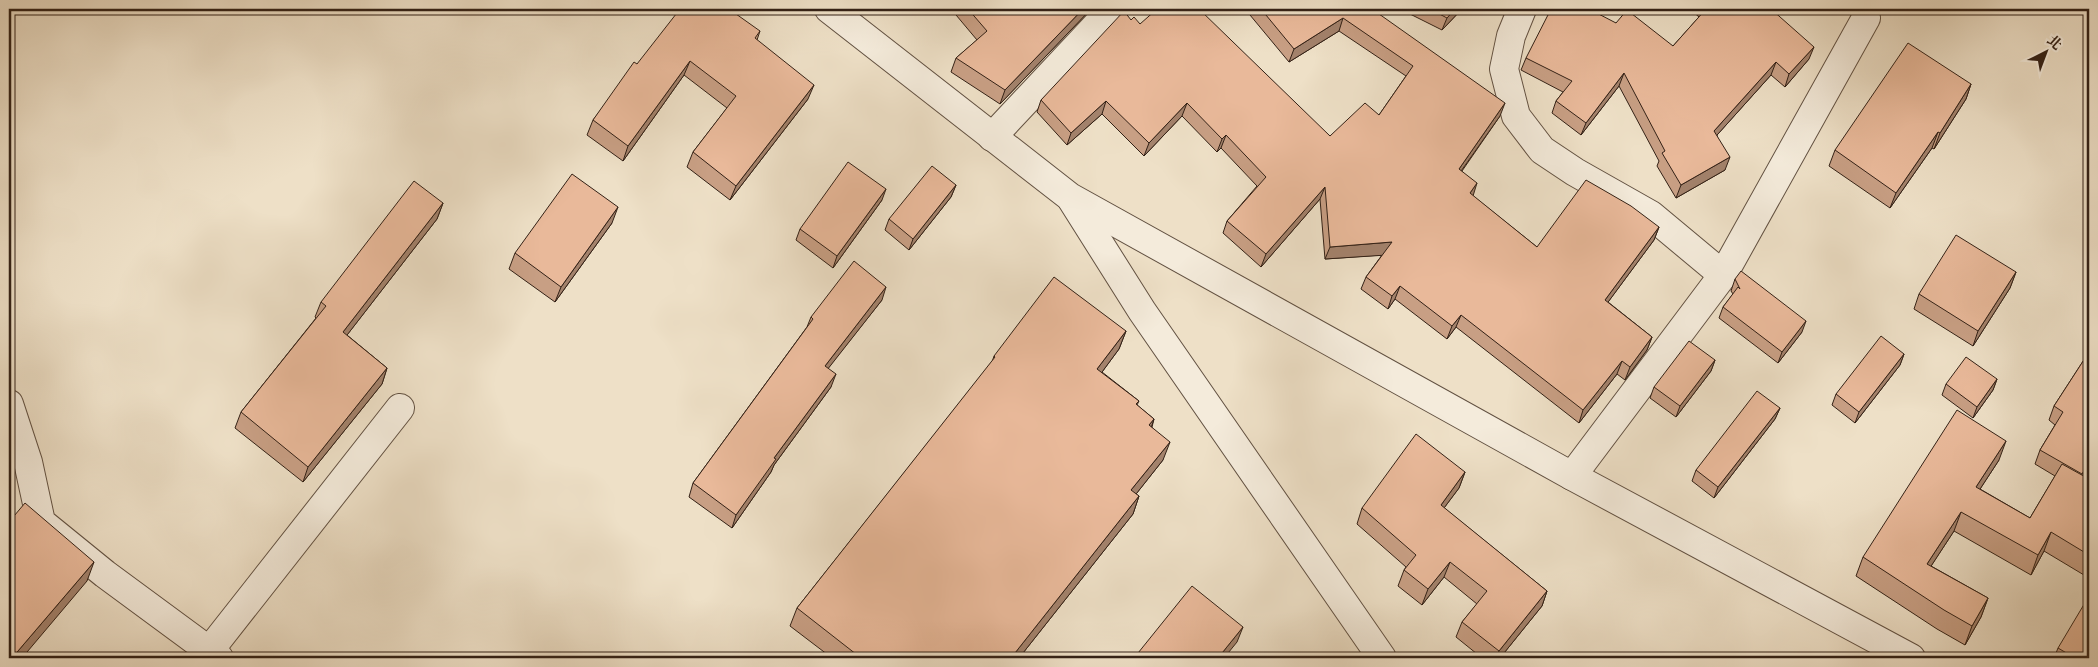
<svg xmlns="http://www.w3.org/2000/svg" width="2098" height="667" font-family="'Gentium Book Plus','Noto Serif TC',serif">
<rect width="100%" height="100%" fill="#eee0c7"/>
<filter id="stains"><feTurbulence type="fractalNoise" baseFrequency=".004" numOctaves="4"/><feColorMatrix values="0 0 0 0 .2 0 0 0 0 .09 0 0 0 0 .02 0 0 0 .5 -.17"/></filter>
<radialGradient id="worn" r=".72"><stop offset=".6" stop-color="#630" stop-opacity="0"/><stop offset="1" stop-color="#630" stop-opacity=".3"/></radialGradient>
<g fill="none" stroke-linecap="round" stroke-linejoin="round">
<defs>
<g id="minor">
<path d="M 829,9 L 1070,197 L 1572,476 L 1911,658"/>
<path d="M 1522,9 L 1511,36 L 1504,69 L 1516,116 L 1542,150 L 1575,172 L 1651,215 L 1723,275"/>
<path d="M 992,137 L 1112,9"/>
<path d="M 1072,200 L 1142,311 L 1382,658"/>
<path d="M 9,404 L 28,462 L 41,522 L 105,574 L 219,658"/>
<path d="M 1572,476 L 1723,275 L 1866,18"/>
<path d="M 209,651 L 400,408"/>
</g>
</defs>
<!-- minor casing -->
<use href="#minor" stroke="#625142" stroke-width="30"/>
<!-- minor -->
<use href="#minor" stroke="#f4ebdb" stroke-width="28"/>
</g>
<!-- wall -->
<g fill="#c89f84" stroke="#332116">
<path d="M 951,9 L 1091,9 L 1000,104 L 951,72 L 956,58 L 977,40 Z"/>
<path d="M 1245,9 L 1372,9 L 1500,116 L 1462,171 L 1473,196 L 1537,247 L 1659,227 L 1654,240 L 1608,302 L 1652,337 L 1647,350 L 1625,380 L 1617,374 L 1579,423 L 1456,327 L 1447,339 L 1395,299 L 1388,309 L 1361,289 L 1366,277 L 1382,255 L 1325,259 L 1320,199 L 1261,267 L 1223,233 L 1227,221 L 1257,186 L 1221,148 L 1217,152 L 1182,116 L 1144,156 L 1102,114 L 1067,145 L 1037,112 L 1041,100 L 1131,20 L 1140,24 L 1330,136 L 1379,115 L 1406,76 L 1339,31 L 1289,62 Z"/>
<path d="M 1400,9 L 1462,9 L 1442,30 Z"/>
<path d="M 1690,9 L 1771,9 L 1809,59 L 1785,87 L 1771,75 L 1717,135 L 1725,170 L 1676,198 L 1657,166 L 1659,161 L 1619,86 L 1581,135 L 1552,113 L 1556,101 L 1563,92 L 1521,70 L 1526,58 L 1616,23 L 1673,46 L 1699,17 Z"/>
<path d="M 760,31 L 757,40 L 808,99 L 730,200 L 687,167 L 693,152 L 727,108 L 684,75 L 623,161 L 587,135 L 593,120 L 637,64 Z"/>
<path d="M 1971,84 L 1966,99 L 1934,149 L 1932,148 L 1890,208 L 1829,166 L 1835,150 Z"/>
<path d="M 956,185 L 951,197 L 909,250 L 885,230 L 889,219 Z"/>
<path d="M 882,200 L 833,268 L 796,240 L 800,229 Z"/>
<path d="M 443,203 L 437,219 L 347,335 L 387,368 L 382,384 L 303,482 L 235,428 L 241,412 L 316,318 L 315,317 L 321,302 Z"/>
<path d="M 612,223 L 555,302 L 509,269 L 515,253 Z"/>
<path d="M 2016,272 L 2010,288 L 1973,346 L 1914,309 L 1919,294 Z"/>
<path d="M 1735,279 L 1802,332 L 1778,363 L 1719,318 L 1723,307 L 1733,294 L 1731,291 Z"/>
<path d="M 882,300 L 828,368 L 831,387 L 774,465 L 771,472 L 732,528 L 689,497 L 693,483 L 807,327 L 811,317 Z"/>
<path d="M 1126,331 L 1119,349 L 1102,372 L 1139,401 L 1137,405 L 1154,419 L 1152,427 L 1163,460 L 1136,494 L 1139,496 L 1133,514 L 1019,658 L 832,658 L 790,626 L 797,608 L 992,362 L 994,356 Z"/>
<path d="M 2089,352 L 2089,469 L 2084,477 L 2089,479 L 2089,578 L 2044,551 L 2031,575 L 1954,531 L 1931,566 L 1988,598 L 1981,617 L 1965,645 L 1937,629 L 1856,576 L 1863,557 L 1999,460 L 1980,489 L 2030,518 L 2055,476 L 2035,464 L 2040,450 L 2055,425 L 2049,420 L 2054,406 Z"/>
<path d="M 1904,354 L 1900,365 L 1855,423 L 1832,405 L 1836,394 Z"/>
<path d="M 1715,360 L 1711,371 L 1676,417 L 1650,398 L 1654,387 Z"/>
<path d="M 1997,379 L 1993,390 L 1973,418 L 1942,395 L 1946,384 Z"/>
<path d="M 1780,408 L 1775,419 L 1714,498 L 1692,481 L 1696,470 Z"/>
<path d="M 1465,472 L 1459,488 L 1444,508 L 1547,591 L 1542,606 L 1500,658 L 1482,658 L 1456,637 L 1462,622 L 1477,604 L 1444,577 L 1422,605 L 1398,586 L 1404,570 L 1406,567 L 1357,524 L 1362,508 Z"/>
<path d="M 2058,648 L 2089,658 L 2054,658 Z"/>
</g>
<!-- shaded-wall -->
<g fill="#a3826c" stroke="#332116">
<path d="M 1083,9 L 1091,9 L 1000,104 L 1005,90 Z"/>
<path d="M 1455,9 L 1462,9 L 1442,30 L 1447,18 Z"/>
<path d="M 1343,18 L 1339,31 L 1289,62 L 1294,49 Z"/>
<path d="M 1814,47 L 1809,59 L 1785,87 L 1789,74 Z"/>
<path d="M 690,61 L 684,75 L 623,161 L 628,146 Z"/>
<path d="M 1776,62 L 1771,75 L 1709,144 L 1714,131 Z"/>
<path d="M 1624,73 L 1619,86 L 1581,135 L 1586,123 Z"/>
<path d="M 1971,84 L 1966,99 L 1934,149 L 1940,133 Z"/>
<path d="M 814,85 L 808,99 L 730,200 L 736,186 Z"/>
<path d="M 1106,101 L 1102,114 L 1067,145 L 1071,133 Z"/>
<path d="M 1187,103 L 1182,116 L 1144,156 L 1149,143 Z"/>
<path d="M 1505,103 L 1500,116 L 1454,181 L 1459,169 Z"/>
<path d="M 1938,132 L 1932,148 L 1890,208 L 1896,193 Z"/>
<path d="M 1226,135 L 1221,148 L 1217,152 L 1222,139 Z"/>
<path d="M 1730,157 L 1725,170 L 1676,198 L 1681,185 Z"/>
<path d="M 1477,183 L 1473,196 L 1470,193 Z"/>
<path d="M 956,185 L 951,197 L 909,250 L 913,239 Z"/>
<path d="M 1325,187 L 1320,199 L 1261,267 L 1266,254 Z"/>
<path d="M 886,189 L 882,200 L 833,268 L 837,256 Z"/>
<path d="M 443,203 L 437,219 L 337,348 L 343,332 Z"/>
<path d="M 618,207 L 612,223 L 555,302 L 561,287 Z"/>
<path d="M 1659,227 L 1654,240 L 1600,313 L 1605,300 Z"/>
<path d="M 1392,242 L 1387,255 L 1325,259 L 1330,247 Z"/>
<path d="M 2016,272 L 2010,288 L 1973,346 L 1978,331 Z"/>
<path d="M 1400,286 L 1395,299 L 1388,309 L 1392,296 Z"/>
<path d="M 886,287 L 882,300 L 820,379 L 825,366 Z"/>
<path d="M 1461,315 L 1456,327 L 1447,339 L 1452,326 Z"/>
<path d="M 1806,321 L 1802,332 L 1778,363 L 1782,352 Z"/>
<path d="M 1126,331 L 1119,349 L 1091,387 L 1097,369 Z"/>
<path d="M 1652,337 L 1647,350 L 1625,380 L 1630,367 Z"/>
<path d="M 1904,354 L 1900,365 L 1855,423 L 1859,412 Z"/>
<path d="M 1715,360 L 1711,371 L 1676,417 L 1680,406 Z"/>
<path d="M 1622,361 L 1617,374 L 1579,423 L 1583,410 Z"/>
<path d="M 387,368 L 382,384 L 303,482 L 308,467 Z"/>
<path d="M 836,374 L 831,387 L 774,465 L 771,472 L 732,528 L 736,515 L 774,458 Z"/>
<path d="M 1997,379 L 1993,390 L 1973,418 L 1977,407 Z"/>
<path d="M 1780,408 L 1775,419 L 1714,498 L 1718,487 Z"/>
<path d="M 1154,419 L 1148,437 L 1149,425 Z"/>
<path d="M 2006,441 L 1999,460 L 1969,506 L 1976,487 Z"/>
<path d="M 1170,442 L 1163,460 L 1125,508 L 1131,490 Z"/>
<path d="M 2089,462 L 2089,469 L 2076,489 L 2082,474 Z"/>
<path d="M 1465,472 L 1459,488 L 1435,520 L 1441,505 Z"/>
<path d="M 1139,496 L 1133,514 L 1019,658 L 1011,658 Z"/>
<path d="M 1961,512 L 1954,531 L 1920,583 L 1927,564 Z"/>
<path d="M 2051,532 L 2044,551 L 2031,575 L 2038,555 Z"/>
<path d="M 94,562 L 87,581 L 22,658 L 12,658 Z"/>
<path d="M 1450,562 L 1444,577 L 1422,605 L 1428,589 Z"/>
<path d="M 1547,591 L 1542,606 L 1500,658 L 1496,658 L 1499,651 Z"/>
<path d="M 1988,598 L 1981,617 L 1965,645 L 1972,626 Z"/>
<path d="M 1243,627 L 1237,642 L 1224,658 L 1218,658 Z"/>
</g>
<!-- building -->
<g fill="#e9b99a" stroke="#332116">
<path d="M 680,9 L 729,9 L 760,31 L 755,38 L 814,85 L 736,186 L 693,152 L 736,96 L 690,61 L 628,146 L 593,120 L 634,62 L 637,64 Z"/>
<path d="M 968,9 L 1083,9 L 1005,90 L 956,58 L 987,31 Z"/>
<path d="M 1157,9 L 1199,9 L 1330,136 L 1365,103 L 1379,115 L 1413,66 L 1343,18 L 1294,49 L 1261,9 L 1372,9 L 1505,103 L 1459,169 L 1477,183 L 1470,193 L 1537,247 L 1586,180 L 1631,206 L 1659,227 L 1605,300 L 1652,337 L 1630,367 L 1622,361 L 1583,410 L 1461,315 L 1452,326 L 1400,286 L 1392,296 L 1366,277 L 1392,242 L 1330,247 L 1325,187 L 1266,254 L 1227,221 L 1266,177 L 1226,135 L 1222,139 L 1187,103 L 1149,143 L 1106,101 L 1071,133 L 1041,100 L 1124,11 L 1131,20 L 1134,17 L 1140,24 Z"/>
<path d="M 1430,9 L 1455,9 L 1447,18 Z"/>
<path d="M 1551,9 L 1589,9 L 1616,23 L 1627,10 L 1673,46 L 1706,9 L 1771,9 L 1814,47 L 1789,74 L 1776,62 L 1714,131 L 1730,157 L 1681,185 L 1662,153 L 1665,151 L 1624,73 L 1586,123 L 1556,101 L 1572,81 L 1526,58 Z"/>
<path d="M 1908,43 L 1971,84 L 1940,133 L 1938,132 L 1896,193 L 1835,150 Z"/>
<path d="M 848,162 L 886,189 L 837,256 L 800,229 Z"/>
<path d="M 932,166 L 956,185 L 913,239 L 889,219 Z"/>
<path d="M 572,174 L 618,207 L 561,287 L 515,253 Z"/>
<path d="M 414,181 L 443,203 L 343,332 L 387,368 L 308,467 L 241,412 L 326,306 L 321,302 Z"/>
<path d="M 1956,235 L 2016,272 L 1978,331 L 1919,294 Z"/>
<path d="M 854,261 L 886,287 L 825,366 L 836,374 L 774,458 L 776,459 L 736,515 L 693,483 L 813,319 L 811,317 Z"/>
<path d="M 1741,271 L 1806,321 L 1782,352 L 1723,307 L 1738,287 L 1740,289 L 1735,279 Z"/>
<path d="M 1054,277 L 1126,331 L 1097,369 L 1139,401 L 1136,404 L 1154,419 L 1149,425 L 1170,442 L 1131,490 L 1139,496 L 1011,658 L 861,658 L 797,608 L 995,357 L 994,356 Z"/>
<path d="M 1881,336 L 1904,354 L 1859,412 L 1836,394 Z"/>
<path d="M 1689,341 L 1715,360 L 1680,406 L 1654,387 Z"/>
<path d="M 2089,352 L 2089,462 L 2082,474 L 2040,450 L 2063,412 L 2054,406 Z"/>
<path d="M 1966,357 L 1997,379 L 1977,407 L 1946,384 Z"/>
<path d="M 1757,391 L 1780,408 L 1718,487 L 1696,470 Z"/>
<path d="M 1957,410 L 2006,441 L 1976,487 L 2030,518 L 2062,464 L 2089,479 L 2089,555 L 2051,532 L 2038,555 L 1961,512 L 1927,564 L 1988,598 L 1972,626 L 1944,610 L 1863,557 Z"/>
<path d="M 1416,434 L 1465,472 L 1441,505 L 1547,591 L 1499,651 L 1462,622 L 1487,591 L 1450,562 L 1428,589 L 1404,570 L 1416,555 L 1362,508 Z"/>
<path d="M 25,503 L 94,562 L 12,658 L 9,658 L 9,522 Z"/>
<path d="M 1192,586 L 1243,627 L 1218,658 L 1134,658 Z"/>
<path d="M 2089,596 L 2089,658 L 2075,658 L 2058,648 Z"/>
</g>
<!-- margin -->
<rect width="2098" height="667" fill="none" stroke="#eee0c7" stroke-width="30"/>
<rect x="10" y="10" width="2078" height="647" fill="none" stroke="#332116" stroke-width="2.5"/>
<rect x="15" y="15" width="2068" height="637" fill="none" stroke="#332116"/>
<!-- north arrow -->
<g transform="translate(2046 52) rotate(42)" stroke="#f4ebdb" stroke-width="4" paint-order="stroke">
<path d="M0-4L9 19L0 12L-9 19Z" fill="#332116"/>
<text y="-8" font-size="14" font-weight="bold" text-anchor="middle" fill="#332116">北</text>
</g>
<rect width="100%" height="100%" filter="url(#stains)"/>
<rect width="100%" height="100%" fill="url(#worn)"/>
</svg>
